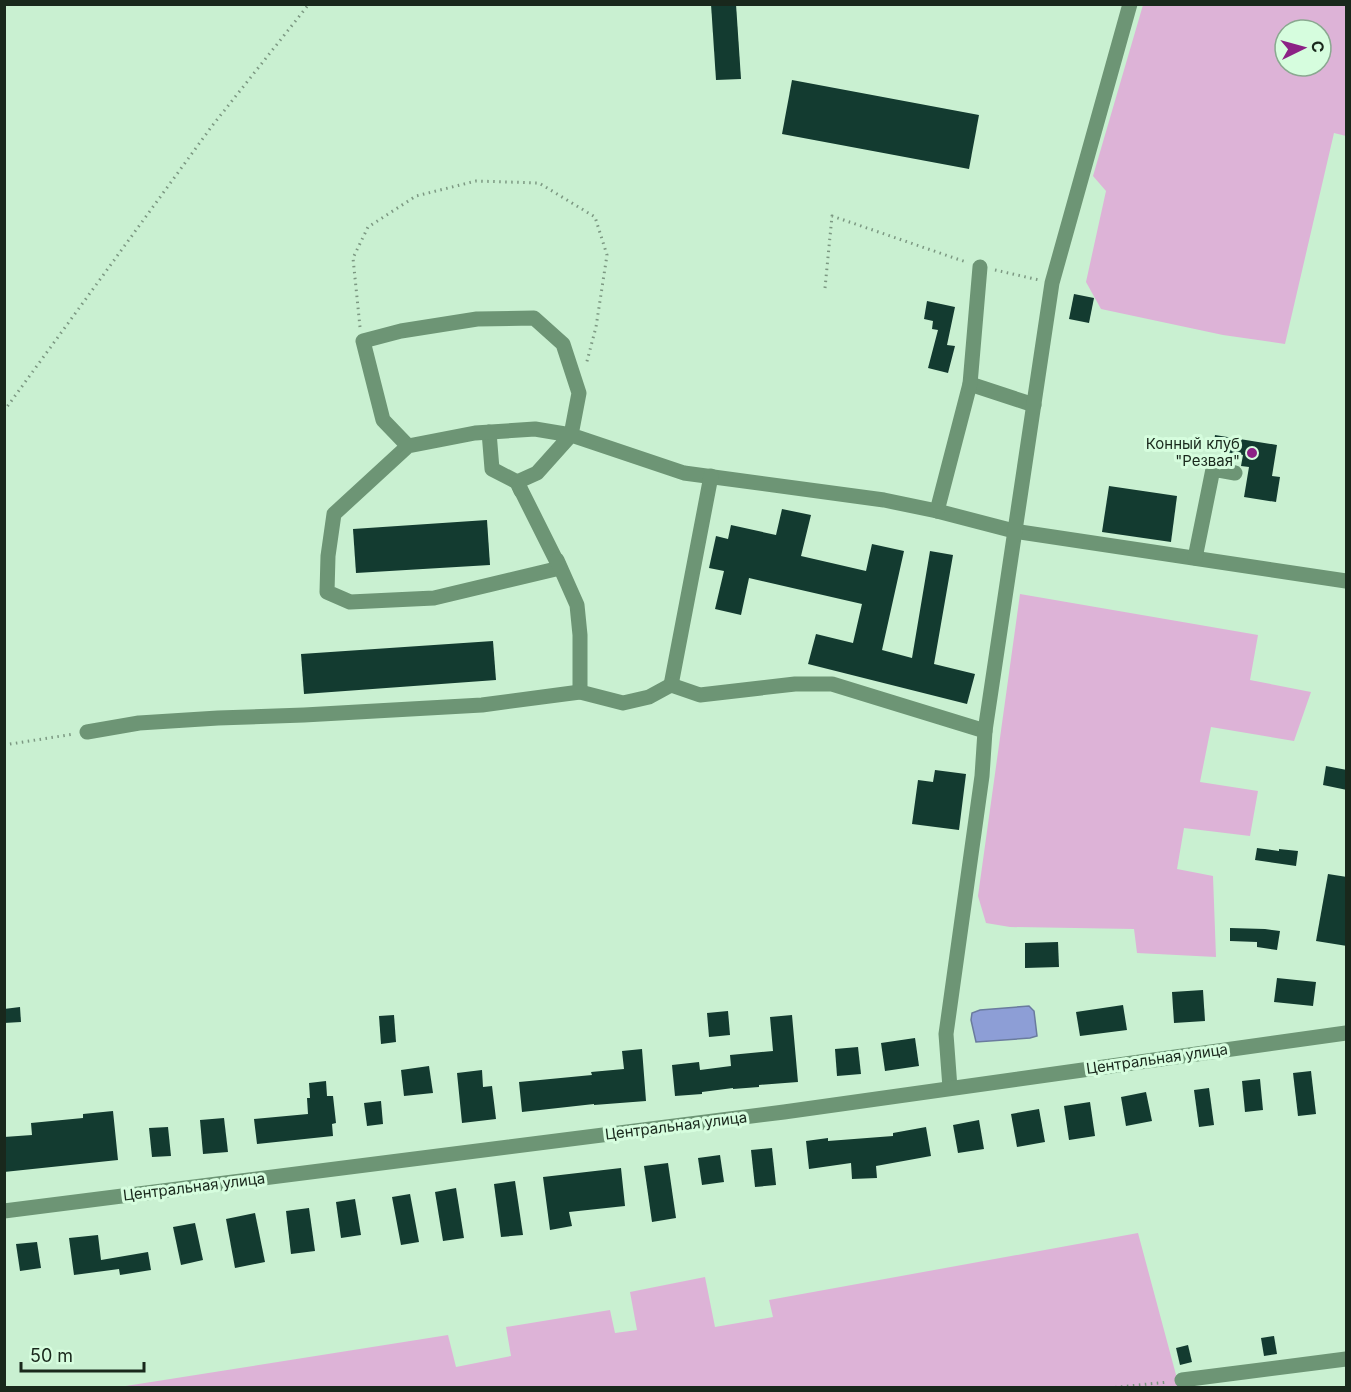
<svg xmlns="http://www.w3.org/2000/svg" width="1351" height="1392" font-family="Inter,sans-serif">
<rect width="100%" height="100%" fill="#c9f0d1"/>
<!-- green -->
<g fill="#ddb3d7" fill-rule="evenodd">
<path d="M 1143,5 L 1346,5 L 1346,136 L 1334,133 L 1285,344 L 1223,335 L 1101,309 L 1086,282 L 1106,191 L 1093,176 ZM 1285,30 L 1321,30 L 1321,66 L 1285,66 Z"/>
<path d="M 1020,594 L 1258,635 L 1250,680 L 1311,692 L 1294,741 L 1211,727 L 1200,782 L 1258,791 L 1250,836 L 1184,828 L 1177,869 L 1213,876 L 1216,957 L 1137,953 L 1134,929 L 1010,927 L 986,923 L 978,896 Z"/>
<path d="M 1138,1233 L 1179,1386 L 1167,1388 L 113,1388 L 448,1335 L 456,1367 L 511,1356 L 506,1327 L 610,1310 L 615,1333 L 637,1330 L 630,1292 L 705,1277 L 715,1327 L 773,1317 L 769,1300 Z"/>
</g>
<!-- water -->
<path fill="#8d9ed6" stroke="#6a7b9e" stroke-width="1.5" d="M 1029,1006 L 1034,1011 L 1037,1036 L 1030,1038 L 976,1042 L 971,1020 L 972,1013 L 980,1010 Z"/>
<!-- building -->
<g fill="#133b30">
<path d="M 711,4 L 736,4 L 741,79 L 716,80 Z"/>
<path d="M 792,80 L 979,115 L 969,169 L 782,134 Z"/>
<path d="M 1074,294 L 1094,298 L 1089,323 L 1069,319 Z"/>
<path d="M 927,301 L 955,307 L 947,345 L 955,346 L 948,373 L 928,368 L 938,330 L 932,329 L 933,321 L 924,319 Z"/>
<path d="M 1215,435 L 1277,445 L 1272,476 L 1280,477 L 1276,502 L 1244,497 L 1249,467 L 1241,466 L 1243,455 L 1213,450 Z"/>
<path d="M 1109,486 L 1177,496 L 1171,542 L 1102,532 Z"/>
<path d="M 782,509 L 811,515 L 801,556 L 866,571 L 872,544 L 904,551 L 882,650 L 912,658 L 930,551 L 953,555 L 934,664 L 975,674 L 967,704 L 808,664 L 816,634 L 853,643 L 862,604 L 749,578 L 741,615 L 715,609 L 724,571 L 709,568 L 716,536 L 728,539 L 731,525 L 776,535 Z"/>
<path d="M 487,520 L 490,565 L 356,573 L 353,529 Z"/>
<path d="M 493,641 L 496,680 L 304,694 L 301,654 Z"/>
<path d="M 1326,766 L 1347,770 L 1347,790 L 1323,785 Z"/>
<path d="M 935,770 L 966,774 L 959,830 L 912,824 L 918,780 L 933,782 Z"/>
<path d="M 1257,848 L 1279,851 L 1279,849 L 1298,851 L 1296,866 L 1255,860 Z"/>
<path d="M 1328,874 L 1347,877 L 1347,946 L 1316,941 Z"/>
<path d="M 1230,928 L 1265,929 L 1280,931 L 1277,950 L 1257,947 L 1257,942 L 1230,941 Z"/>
<path d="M 1058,942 L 1059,967 L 1025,968 L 1025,943 Z"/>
<path d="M 1277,978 L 1316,982 L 1313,1006 L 1274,1002 Z"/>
<path d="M 1203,990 L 1205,1021 L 1174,1023 L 1172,992 Z"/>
<path d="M 1123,1005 L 1127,1030 L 1080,1036 L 1076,1012 Z"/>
<path d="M 20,1007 L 21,1022 L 4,1023 L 4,1009 Z"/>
<path d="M 728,1011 L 730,1035 L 709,1037 L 707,1013 Z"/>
<path d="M 394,1015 L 396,1042 L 381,1044 L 379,1016 Z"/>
<path d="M 792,1015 L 798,1082 L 759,1085 L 759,1087 L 733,1089 L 733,1088 L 702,1092 L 702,1094 L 675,1096 L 672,1065 L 699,1062 L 700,1070 L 731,1066 L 730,1055 L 773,1051 L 770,1017 Z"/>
<path d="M 915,1038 L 919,1066 L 885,1071 L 881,1043 Z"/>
<path d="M 858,1047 L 861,1074 L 837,1076 L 835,1049 Z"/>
<path d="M 642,1049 L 646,1101 L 594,1105 L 594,1104 L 522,1112 L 519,1082 L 592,1075 L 591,1072 L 624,1069 L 622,1051 Z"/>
<path d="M 429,1066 L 433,1093 L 404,1096 L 401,1070 Z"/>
<path d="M 482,1070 L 483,1087 L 492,1086 L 496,1119 L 462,1123 L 457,1073 Z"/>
<path d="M 1311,1071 L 1316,1114 L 1298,1116 L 1293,1073 Z"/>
<path d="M 1260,1079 L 1263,1110 L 1245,1112 L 1242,1081 Z"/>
<path d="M 326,1081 L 327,1096 L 333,1096 L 336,1123 L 332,1124 L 333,1136 L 257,1144 L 254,1119 L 308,1114 L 307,1098 L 310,1098 L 309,1083 Z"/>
<path d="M 1209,1088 L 1214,1125 L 1199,1127 L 1194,1090 Z"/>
<path d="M 1146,1092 L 1152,1121 L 1126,1126 L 1121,1097 Z"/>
<path d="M 381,1101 L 383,1124 L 367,1126 L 364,1103 Z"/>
<path d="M 1090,1102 L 1095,1136 L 1069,1140 L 1064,1106 Z"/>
<path d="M 1039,1109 L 1045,1142 L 1017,1147 L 1011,1114 Z"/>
<path d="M 113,1111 L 118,1160 L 4,1172 L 4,1137 L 32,1135 L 31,1123 L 83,1118 L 83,1114 Z"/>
<path d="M 224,1118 L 228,1152 L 203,1154 L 200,1120 Z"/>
<path d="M 979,1120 L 984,1149 L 958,1153 L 953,1125 Z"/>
<path d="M 168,1127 L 171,1156 L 152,1157 L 149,1128 Z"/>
<path d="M 926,1127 L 931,1156 L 876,1166 L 877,1178 L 852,1179 L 851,1163 L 809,1169 L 806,1141 L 828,1138 L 828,1141 L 893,1136 L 893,1133 Z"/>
<path d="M 772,1148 L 776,1185 L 755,1187 L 751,1150 Z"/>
<path d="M 720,1155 L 724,1182 L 702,1185 L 698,1158 Z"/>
<path d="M 668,1163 L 676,1218 L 652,1222 L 644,1166 Z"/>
<path d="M 621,1168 L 625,1206 L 569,1212 L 572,1226 L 550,1230 L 543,1177 Z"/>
<path d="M 515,1181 L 523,1235 L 501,1237 L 494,1184 Z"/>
<path d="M 456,1188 L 464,1238 L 443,1241 L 435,1192 Z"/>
<path d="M 410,1194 L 419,1242 L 401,1245 L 392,1197 Z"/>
<path d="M 355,1199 L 361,1235 L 341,1238 L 336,1202 Z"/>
<path d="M 309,1208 L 315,1251 L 291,1254 L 286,1211 Z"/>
<path d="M 255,1213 L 265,1262 L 235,1268 L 226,1219 Z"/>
<path d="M 195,1223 L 203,1260 L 181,1265 L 173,1227 Z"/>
<path d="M 98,1235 L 101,1260 L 148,1252 L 151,1270 L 120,1275 L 119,1269 L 74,1275 L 69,1238 Z"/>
<path d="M 37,1242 L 41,1268 L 20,1271 L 16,1244 Z"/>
<path d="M 1274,1336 L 1277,1354 L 1264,1356 L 1261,1338 Z"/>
<path d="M 1188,1345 L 1192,1362 L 1180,1365 L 1176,1348 Z"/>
</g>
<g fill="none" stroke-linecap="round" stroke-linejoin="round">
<!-- path -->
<g stroke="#7c9882" stroke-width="3" stroke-dasharray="1.5 4.5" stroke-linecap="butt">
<path d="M 995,270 L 1039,280"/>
<path d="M 825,288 L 832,216 L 966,262"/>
<path d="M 360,327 L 353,258 L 368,227 L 416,196 L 476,181 L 539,183 L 595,217 L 607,255 L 596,327 L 586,365"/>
<path d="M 4,411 L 212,126 L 309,4"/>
<path d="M 4,745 L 74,734"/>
<path d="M 1109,1388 L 1168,1382"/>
</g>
<!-- minor -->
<g stroke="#6d9575" stroke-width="15">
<path d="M 970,384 L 1034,405"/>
<path d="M 489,432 L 492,469 L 517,482 L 521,491"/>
<path d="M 408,446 L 475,433 L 535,429 L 571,435 L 579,393 L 563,344 L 534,318 L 477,319 L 401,331 L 363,341 L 383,420 L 408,446 L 334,514 L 328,556 L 327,592 L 350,602 L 434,598 L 560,568 L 517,482 L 537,473 L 571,435 L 684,473 L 884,500 L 937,511 L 1014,531 L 1346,581"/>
<path d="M 937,511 L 970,384 L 980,267"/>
<path d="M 1195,558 L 1213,469 L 1235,473"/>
<path d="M 557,560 L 577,605 L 580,635 L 580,692"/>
<path d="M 671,685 L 711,476"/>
<path d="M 87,732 L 139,723 L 218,718 L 304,715 L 482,705 L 580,692 L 623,703 L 649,697 L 671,685 L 700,695 L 795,684 L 832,684 L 985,731"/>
<path d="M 950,1088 L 946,1034 L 982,776 L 985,731 L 1052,283 L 1130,4"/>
<path d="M 4,1211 L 784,1112 L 1346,1033"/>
<path d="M 1182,1380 L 1346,1359"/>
</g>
</g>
<!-- markers -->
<circle fill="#8c2185" stroke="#d6fdde" stroke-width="2" cx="1252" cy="453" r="6"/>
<g text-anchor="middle" stroke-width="6" stroke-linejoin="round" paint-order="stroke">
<!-- poi labels -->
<g font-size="15" fill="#19281c" stroke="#d6fdde" text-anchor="end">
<text x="1240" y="449">Конный клуб<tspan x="1240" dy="17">"Резвая"</tspan></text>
</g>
<!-- street labels -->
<g font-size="15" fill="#19281c" stroke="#d6fdde">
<text transform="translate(1157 1059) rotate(-8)" y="5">Центральная улица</text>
<text transform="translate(676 1126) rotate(-7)" y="5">Центральная улица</text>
<text transform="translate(194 1187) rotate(-7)" y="5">Центральная улица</text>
</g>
</g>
<!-- border -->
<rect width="1351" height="1392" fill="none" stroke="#19281c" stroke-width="12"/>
<!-- north arrow -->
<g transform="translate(1303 48) rotate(85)"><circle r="28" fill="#d6fdde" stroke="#8aa890" stroke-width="1.5"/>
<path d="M0-4.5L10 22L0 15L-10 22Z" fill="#8c2185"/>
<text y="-9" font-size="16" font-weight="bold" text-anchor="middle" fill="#19281c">С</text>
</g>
<!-- scale -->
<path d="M21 1362v9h123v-9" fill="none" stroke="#19281c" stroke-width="3"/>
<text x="30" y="1362" font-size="18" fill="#19281c" stroke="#d6fdde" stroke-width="4.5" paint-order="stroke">50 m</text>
</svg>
